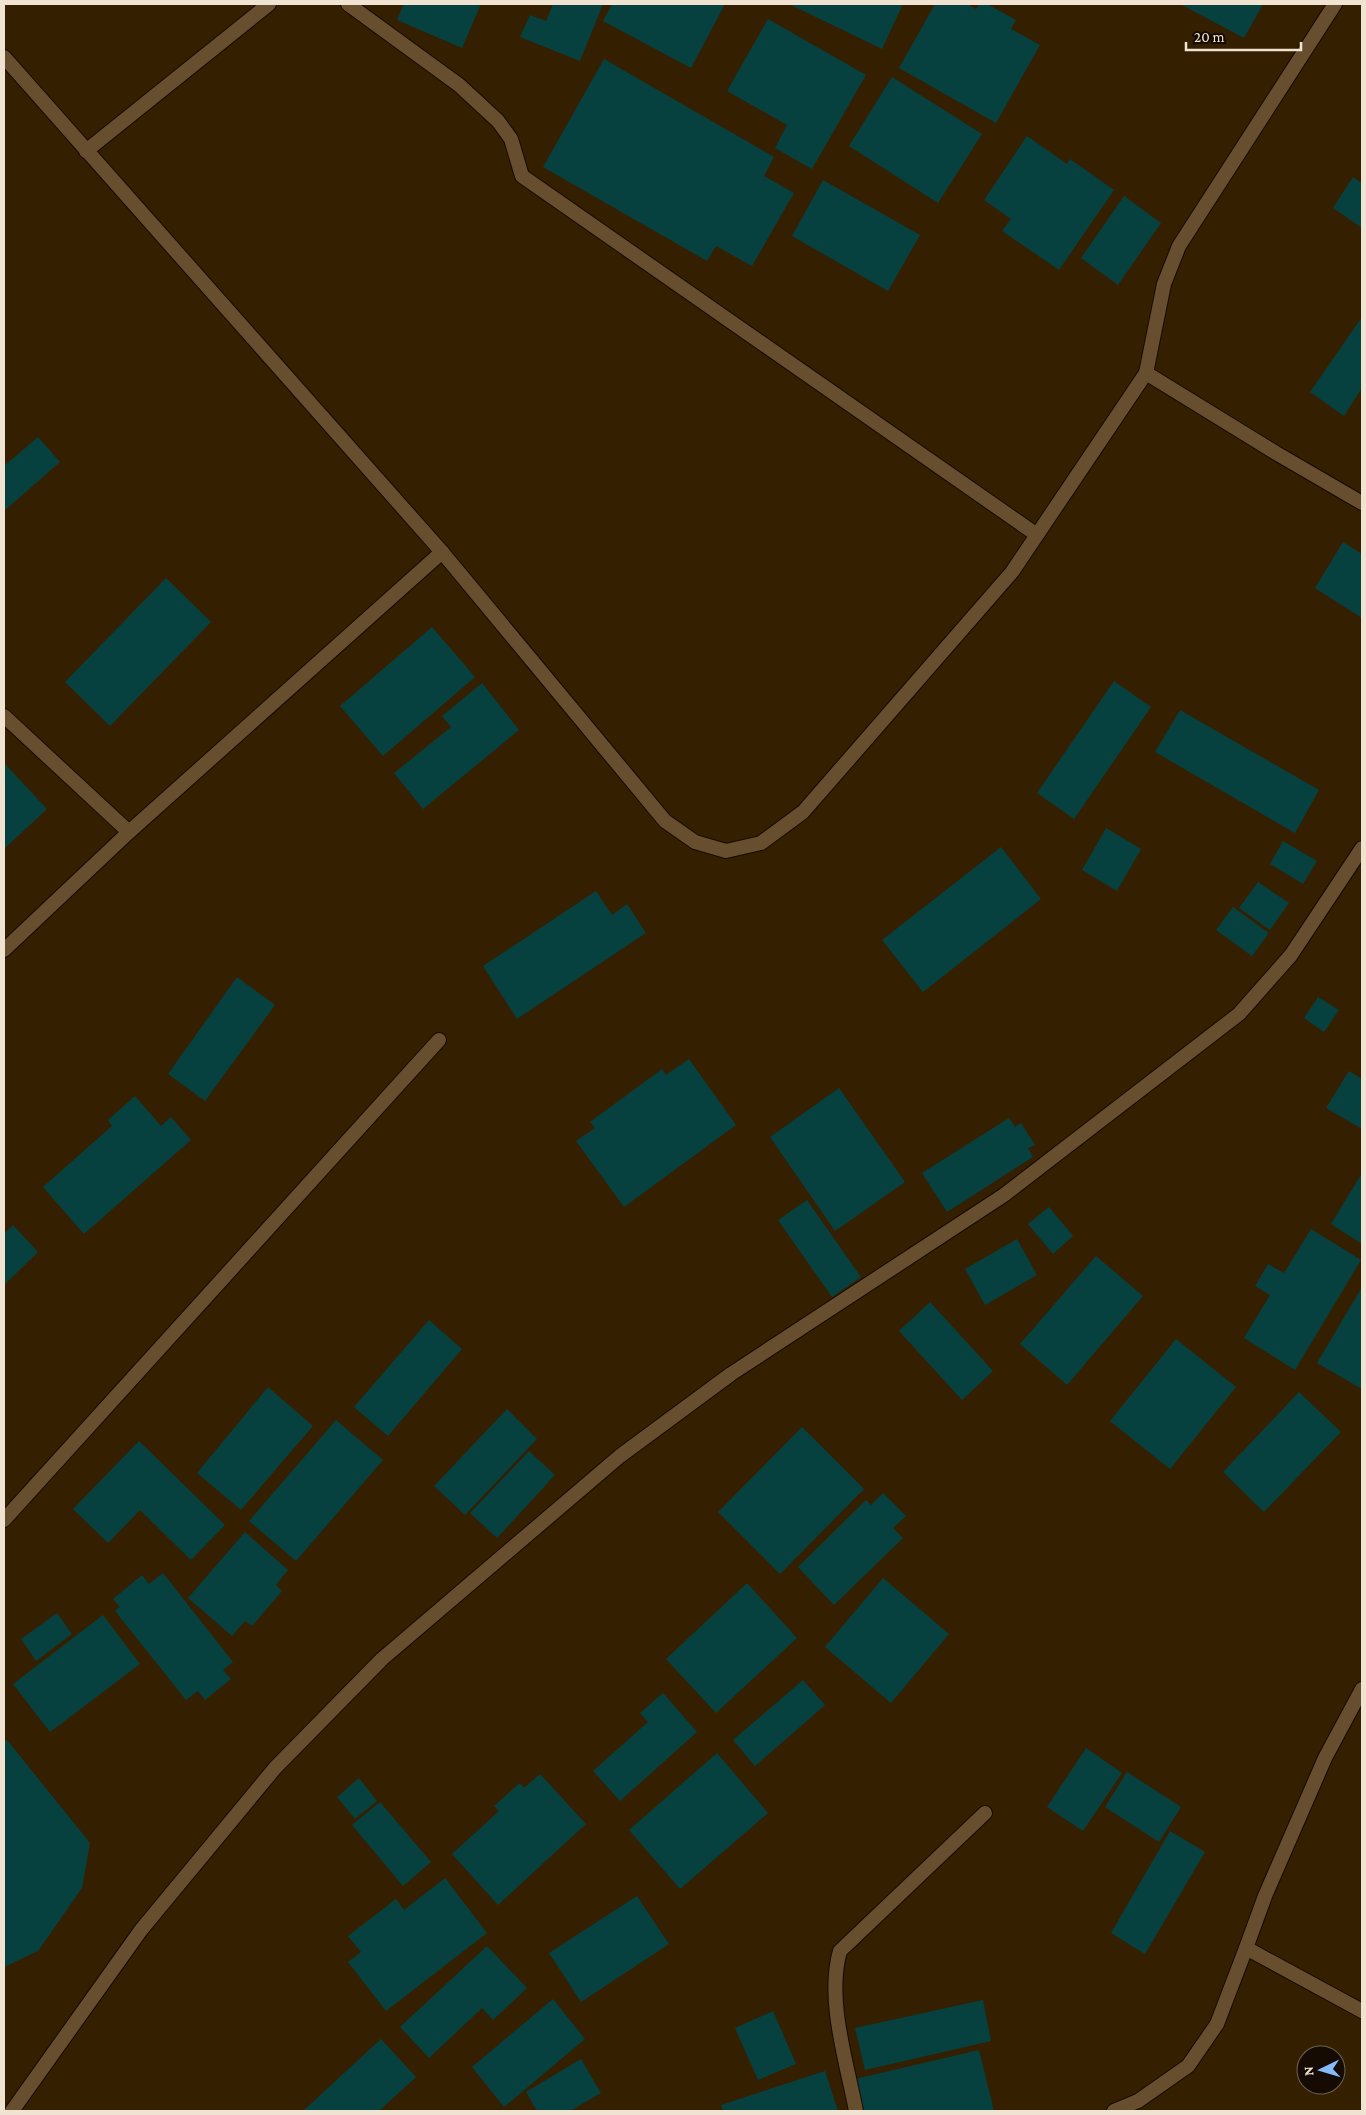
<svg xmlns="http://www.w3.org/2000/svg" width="1366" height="2115" font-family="'Crimson Pro',serif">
<rect width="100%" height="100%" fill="#341f00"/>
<!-- building -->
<g fill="#064140">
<path d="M 404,4 L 481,4 L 462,48 L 397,20 Z"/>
<path d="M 553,4 L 603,4 L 580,61 L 520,37 L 530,15 L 546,21 Z"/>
<path d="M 612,4 L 725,4 L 691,68 L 603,21 Z"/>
<path d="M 789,4 L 903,4 L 882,49 Z"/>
<path d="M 935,4 L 967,4 L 976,9 L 979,4 L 987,4 L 1016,20 L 1011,29 L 1040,45 L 996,123 L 899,68 Z"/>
<path d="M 1180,4 L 1263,4 L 1244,38 Z"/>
<path d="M 768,19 L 866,75 L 812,169 L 775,148 L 787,125 L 727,91 Z"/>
<path d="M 604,59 L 774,157 L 764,176 L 794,193 L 752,266 L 716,246 L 707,261 L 543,167 Z"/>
<path d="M 892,77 L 982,134 L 938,203 L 849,146 Z"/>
<path d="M 1027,136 L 1067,164 L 1070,159 L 1114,190 L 1059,270 L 1002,231 L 1011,219 L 984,200 Z"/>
<path d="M 1353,177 L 1362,183 L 1362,228 L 1333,208 Z"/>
<path d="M 823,180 L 920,235 L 888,291 L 792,236 Z"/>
<path d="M 1124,196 L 1161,223 L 1118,285 L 1081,258 Z"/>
<path d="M 1362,317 L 1362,388 L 1344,416 L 1310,392 Z"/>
<path d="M 38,437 L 60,462 L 4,511 L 4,466 Z"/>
<path d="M 1343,542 L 1362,554 L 1362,618 L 1315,588 Z"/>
<path d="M 166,578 L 211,622 L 110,726 L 65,682 Z"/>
<path d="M 432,627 L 475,677 L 383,756 L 340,706 Z"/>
<path d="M 1114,681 L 1151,707 L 1074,819 L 1037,793 Z"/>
<path d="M 482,683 L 519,730 L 423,809 L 394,773 L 451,727 L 442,716 Z"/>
<path d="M 1180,710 L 1319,790 L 1295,833 L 1155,752 Z"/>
<path d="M 4,763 L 47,809 L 4,849 Z"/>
<path d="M 1106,828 L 1141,849 L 1117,891 L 1082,870 Z"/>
<path d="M 1283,841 L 1317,861 L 1303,884 L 1270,864 Z"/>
<path d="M 1001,847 L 1041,899 L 923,992 L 882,940 Z"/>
<path d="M 1258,882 L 1289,903 L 1270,930 L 1239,908 Z"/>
<path d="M 596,891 L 612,915 L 627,904 L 646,933 L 517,1019 L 483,966 Z"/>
<path d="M 1233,907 L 1269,933 L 1252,956 L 1216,930 Z"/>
<path d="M 237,977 L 275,1005 L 205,1101 L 168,1074 Z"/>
<path d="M 1318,997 L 1339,1010 L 1324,1032 L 1304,1018 Z"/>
<path d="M 689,1059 L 736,1125 L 624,1207 L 576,1141 L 595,1128 L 590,1122 L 662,1069 L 666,1075 Z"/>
<path d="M 1349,1071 L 1362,1079 L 1362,1129 L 1326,1108 Z"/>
<path d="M 839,1088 L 905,1182 L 835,1231 L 770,1137 Z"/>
<path d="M 135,1096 L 161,1126 L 171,1117 L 191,1140 L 84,1234 L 43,1187 L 112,1126 L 108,1120 Z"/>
<path d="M 1009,1118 L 1015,1127 L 1021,1123 L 1035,1145 L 1028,1148 L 1033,1157 L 947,1212 L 922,1173 Z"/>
<path d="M 1362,1173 L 1362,1244 L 1331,1224 Z"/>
<path d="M 807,1200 L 861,1277 L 832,1297 L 778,1220 Z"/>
<path d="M 1049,1207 L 1073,1236 L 1053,1254 L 1028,1224 Z"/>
<path d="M 13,1225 L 38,1252 L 4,1285 L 4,1234 Z"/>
<path d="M 1311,1229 L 1361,1260 L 1295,1370 L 1244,1338 L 1270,1295 L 1255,1286 L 1268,1264 L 1284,1273 Z"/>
<path d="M 1017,1239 L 1037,1275 L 985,1305 L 965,1269 Z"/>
<path d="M 1096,1256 L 1143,1296 L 1067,1385 L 1020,1344 Z"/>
<path d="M 1362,1287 L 1362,1389 L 1317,1363 Z"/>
<path d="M 930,1302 L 993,1371 L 962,1400 L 899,1331 Z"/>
<path d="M 429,1320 L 462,1349 L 388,1436 L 354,1407 Z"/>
<path d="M 1176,1339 L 1236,1387 L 1170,1469 L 1110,1421 Z"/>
<path d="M 268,1387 L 313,1426 L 241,1510 L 197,1473 Z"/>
<path d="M 1299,1392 L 1341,1432 L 1264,1512 L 1223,1472 Z"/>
<path d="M 507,1409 L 537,1439 L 465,1515 L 434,1486 Z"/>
<path d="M 336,1420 L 383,1460 L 296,1561 L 249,1521 Z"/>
<path d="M 802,1427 L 864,1489 L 780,1574 L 718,1512 Z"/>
<path d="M 139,1441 L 225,1525 L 191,1560 L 140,1510 L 108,1543 L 73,1509 Z"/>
<path d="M 529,1451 L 555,1475 L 497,1538 L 470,1513 Z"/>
<path d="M 883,1493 L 906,1516 L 893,1528 L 903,1538 L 834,1605 L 798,1567 L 866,1500 L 871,1505 Z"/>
<path d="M 245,1532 L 288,1570 L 276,1585 L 282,1591 L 252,1626 L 245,1621 L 232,1636 L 188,1598 Z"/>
<path d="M 163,1573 L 233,1662 L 223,1670 L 231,1679 L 205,1700 L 198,1691 L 186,1700 L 115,1611 L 120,1607 L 113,1599 L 142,1575 L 149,1584 Z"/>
<path d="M 883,1578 L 949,1634 L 891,1703 L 825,1647 Z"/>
<path d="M 747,1583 L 797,1638 L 716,1713 L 666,1659 Z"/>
<path d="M 57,1613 L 72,1634 L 36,1661 L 21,1639 Z"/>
<path d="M 103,1615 L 140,1664 L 50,1732 L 13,1684 Z"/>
<path d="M 803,1680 L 825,1705 L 755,1766 L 733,1740 Z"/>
<path d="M 663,1693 L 697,1732 L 620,1801 L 593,1771 L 648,1722 L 640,1713 Z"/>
<path d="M 7,1740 L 90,1843 L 82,1888 L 38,1951 L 4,1967 L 4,1741 Z"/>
<path d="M 1086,1748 L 1122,1773 L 1083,1831 L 1047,1807 Z"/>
<path d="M 717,1753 L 768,1813 L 680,1889 L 629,1830 Z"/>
<path d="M 1127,1772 L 1181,1807 L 1159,1842 L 1105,1807 Z"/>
<path d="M 540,1774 L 586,1824 L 498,1905 L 452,1854 L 499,1811 L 494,1806 L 520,1783 L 524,1788 Z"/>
<path d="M 359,1778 L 377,1801 L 355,1819 L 337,1797 Z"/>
<path d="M 380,1802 L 431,1862 L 403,1886 L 352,1825 Z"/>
<path d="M 1170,1831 L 1205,1852 L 1145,1954 L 1111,1933 Z"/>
<path d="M 445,1878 L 487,1933 L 386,2011 L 348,1962 L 361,1952 L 348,1936 L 396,1899 L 404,1910 Z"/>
<path d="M 637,1896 L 669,1944 L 581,2002 L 549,1953 Z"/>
<path d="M 487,1946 L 527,1988 L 493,2020 L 482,2008 L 429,2058 L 400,2027 Z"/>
<path d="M 553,1999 L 585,2039 L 504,2107 L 472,2067 Z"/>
<path d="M 983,2000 L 991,2041 L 865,2070 L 855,2028 Z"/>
<path d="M 773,2011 L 796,2064 L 758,2080 L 735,2028 Z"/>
<path d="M 381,2039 L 416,2077 L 379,2111 L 303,2111 Z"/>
<path d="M 979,2050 L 994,2111 L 862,2111 L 855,2079 Z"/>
<path d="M 581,2059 L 601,2093 L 570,2111 L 537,2111 L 526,2092 Z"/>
<path d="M 825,2071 L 838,2111 L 723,2111 L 721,2105 Z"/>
</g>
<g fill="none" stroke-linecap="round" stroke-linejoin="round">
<defs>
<g id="minor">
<path d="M 348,4 L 459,85 L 498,121 L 511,139 L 522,176 L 1037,535"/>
<path d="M 4,57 L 442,552 L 665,821 L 695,842 L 726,851 L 761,843 L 803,812 L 1012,572 L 1146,373"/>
<path d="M 86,151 L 269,4"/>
<path d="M 4,716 L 129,832 L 442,552"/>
<path d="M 4,950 L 129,832"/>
<path d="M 4,1520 L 439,1040"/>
<path d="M 1246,1948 L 1265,1896 L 1325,1758 L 1362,1689"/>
<path d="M 856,2111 C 847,2063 826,1999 840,1951 L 985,1813"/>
<path d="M 1114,2111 L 1138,2101 L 1188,2066 L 1217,2024 L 1246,1948 L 1362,2011"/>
</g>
<g id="tertiary">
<path d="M 1335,4 L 1179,246 L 1164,284 L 1146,373 L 1276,453 L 1362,503"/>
<path d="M 12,2111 L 141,1930 L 275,1768 L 382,1659 L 620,1456 L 731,1374 L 1004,1195 L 1239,1014 L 1291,955 L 1362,848"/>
</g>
</defs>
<!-- minor casing -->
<use href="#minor" stroke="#180900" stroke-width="16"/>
<!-- tertiary casing -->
<use href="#tertiary" stroke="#180900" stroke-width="16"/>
<!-- minor -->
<use href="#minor" stroke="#664e2f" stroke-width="14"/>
<!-- tertiary -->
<use href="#tertiary" stroke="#664e2f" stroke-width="14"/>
</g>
<!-- border -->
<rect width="1366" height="2115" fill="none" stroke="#f1e3d2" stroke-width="10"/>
<!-- north arrow -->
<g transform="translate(1321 2070) rotate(265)"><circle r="24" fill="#150b02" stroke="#6d6155"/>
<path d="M0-4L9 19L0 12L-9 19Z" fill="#85bbfb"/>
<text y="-8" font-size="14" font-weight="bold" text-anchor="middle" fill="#f1e3d2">N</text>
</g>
<!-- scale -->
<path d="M1186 42v8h115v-8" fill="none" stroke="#f1e3d2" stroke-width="2.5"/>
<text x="1194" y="42" font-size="15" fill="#f1e3d2" stroke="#150b02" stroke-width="4" paint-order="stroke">20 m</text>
</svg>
